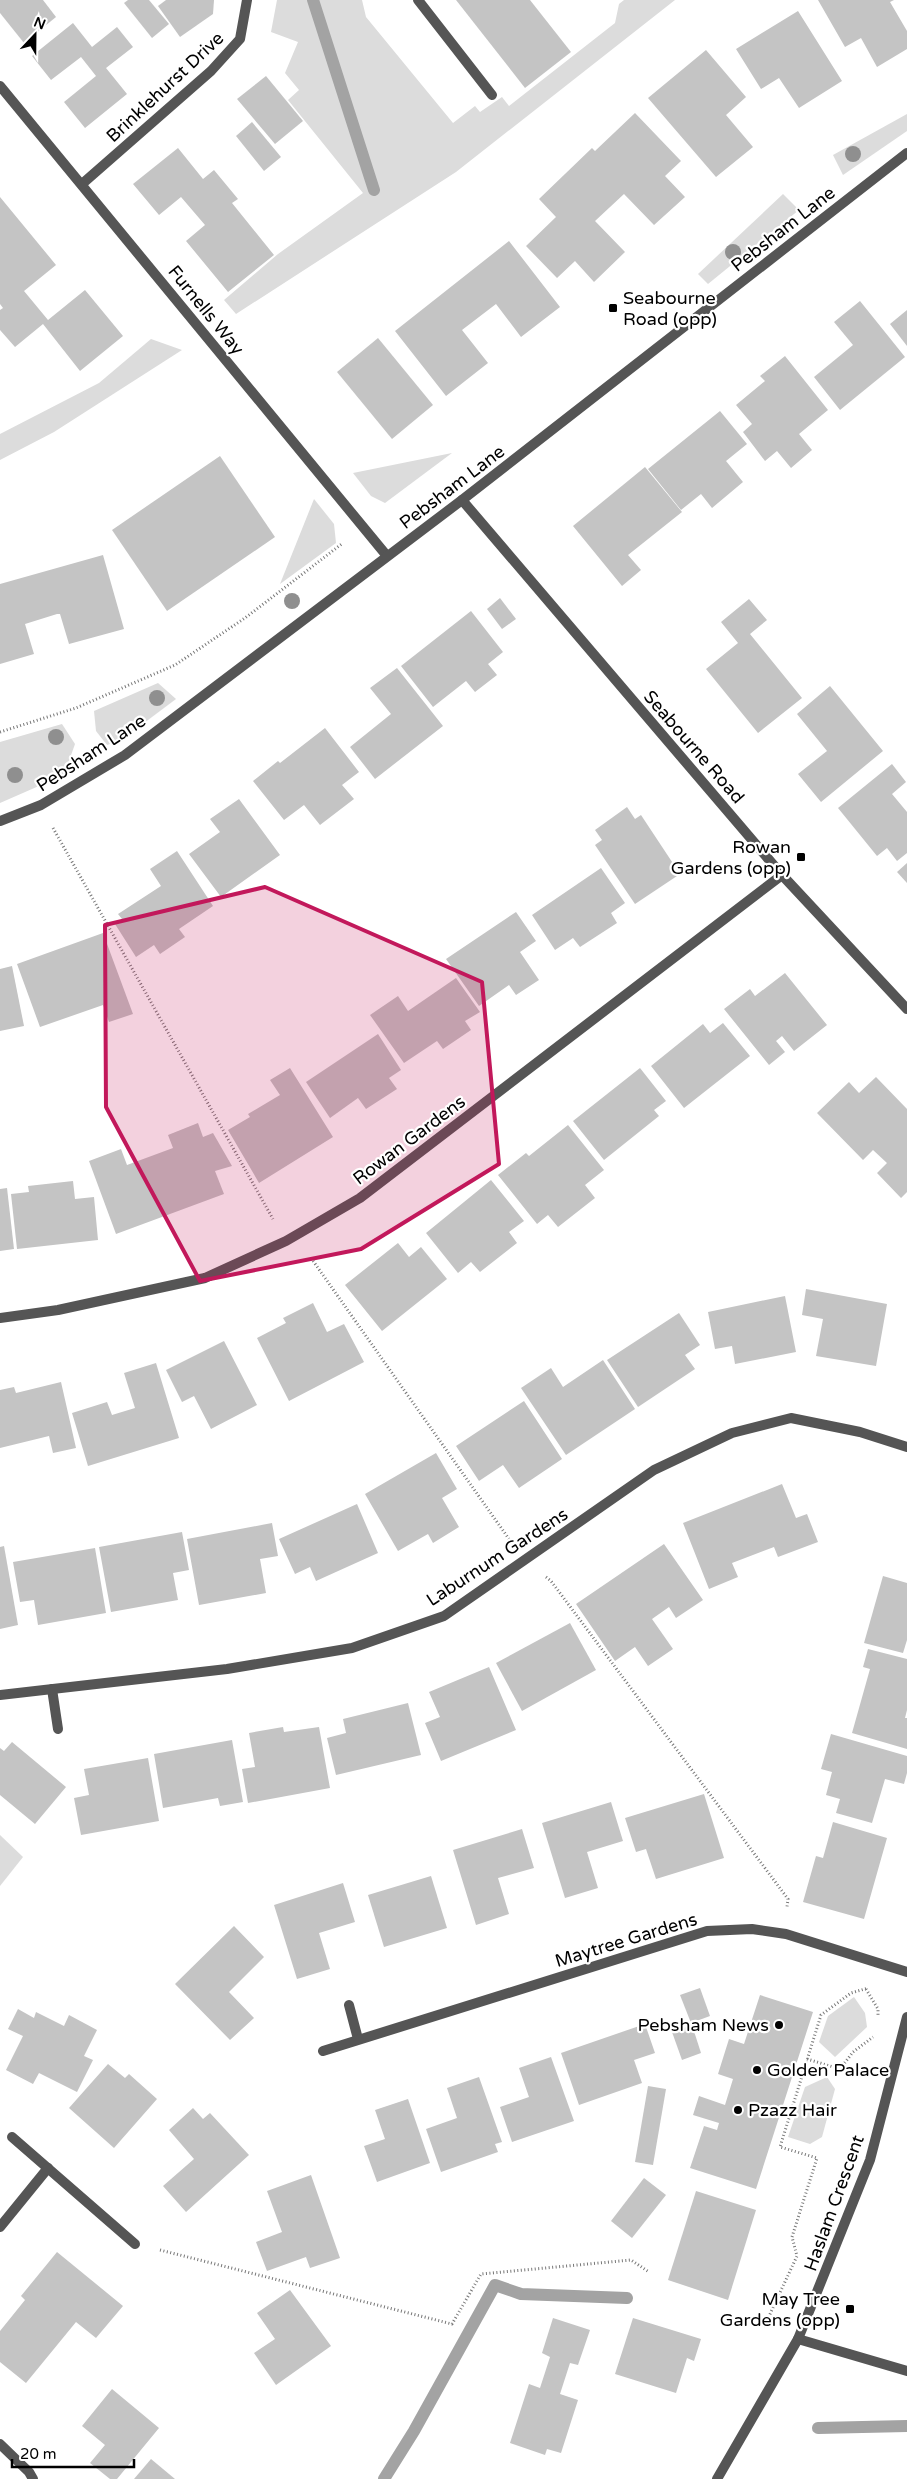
<svg xmlns="http://www.w3.org/2000/svg" width="907" height="2479" font-family="'Varela Round',sans-serif">
<rect width="100%" height="100%" fill="#fff"/>
<!-- green -->
<g fill="#dcdcdc">
<path d="M 277,0 L 362,0 L 366,17 L 453,123 L 475,106 L 480,112 L 502,97 L 509,106 L 615,23 L 619,4 L 624,0 L 675,0 L 456,172 L 236,314 L 224,300 L 278,254 L 363,193 L 288,100 L 299,90 L 285,73 L 298,42 L 271,32 Z"/>
<path d="M 907,114 L 907,131 L 843,175 L 833,155 Z"/>
<path d="M 783,194 L 799,210 L 708,284 L 698,274 Z"/>
<path d="M 151,339 L 182,350 L 54,432 L 0,460 L 0,434 L 99,383 Z"/>
<path d="M 452,453 L 385,503 L 371,496 L 353,473 Z"/>
<path d="M 314,499 L 334,524 L 336,543 L 280,584 Z"/>
<path d="M 158,683 L 176,699 L 120,741 L 107,745 L 96,731 L 94,711 Z"/>
<path d="M 62,724 L 75,744 L 64,775 L 0,803 L 0,742 Z"/>
<path d="M 0,1835 L 23,1857 L 0,1886 Z"/>
<path d="M 854,1997 L 865,2013 L 867,2027 L 835,2057 L 819,2042 L 828,2016 Z"/>
<path d="M 827,2077 L 835,2089 L 822,2137 L 810,2144 L 788,2137 L 805,2087 Z"/>
</g>
<g fill="none" stroke-linecap="round" stroke-linejoin="round">
<!-- stream -->
<g stroke="#a3a3a3" stroke-width="12">
<path d="M 313,0 L 374,190"/>
<path d="M 818,2428 L 907,2426"/>
<path d="M 384,2479 L 414,2431 L 495,2285 L 521,2294 L 627,2298"/>
</g>
</g>
<!-- building -->
<g fill="#c4c4c4">
<path d="M 0,0 L 43,0 L 56,17 L 24,43 L 0,13 Z"/>
<path d="M 128,0 L 149,0 L 169,24 L 152,38 L 124,3 Z"/>
<path d="M 166,0 L 214,0 L 213,14 L 180,37 L 158,6 Z"/>
<path d="M 456,0 L 530,0 L 571,52 L 525,88 Z"/>
<path d="M 818,0 L 894,0 L 890,2 L 907,31 L 907,49 L 877,67 L 861,38 L 845,47 Z"/>
<path d="M 798,11 L 842,81 L 799,108 L 779,78 L 761,89 L 736,49 Z"/>
<path d="M 73,23 L 92,47 L 117,27 L 133,47 L 106,68 L 127,94 L 85,128 L 64,102 L 96,76 L 81,57 L 51,80 L 32,56 Z"/>
<path d="M 706,50 L 746,97 L 726,115 L 753,147 L 716,177 L 648,98 Z"/>
<path d="M 266,76 L 303,121 L 275,144 L 237,99 Z"/>
<path d="M 635,113 L 681,161 L 665,176 L 685,197 L 654,225 L 624,194 L 595,221 L 625,252 L 594,282 L 575,261 L 557,278 L 526,246 L 556,217 L 539,199 L 592,148 L 595,151 Z"/>
<path d="M 252,122 L 281,157 L 264,171 L 236,136 Z"/>
<path d="M 178,148 L 203,179 L 214,170 L 238,199 L 232,203 L 274,255 L 228,292 L 186,241 L 205,225 L 181,197 L 159,215 L 133,184 Z"/>
<path d="M 0,197 L 56,265 L 24,291 L 48,320 L 85,290 L 123,336 L 80,371 L 43,324 L 15,347 L 0,330 L 0,310 L 3,308 L 0,304 Z"/>
<path d="M 509,241 L 560,307 L 521,337 L 496,304 L 462,330 L 488,363 L 446,396 L 395,331 Z"/>
<path d="M 860,301 L 905,357 L 840,410 L 814,377 L 853,345 L 834,322 Z"/>
<path d="M 907,310 L 907,346 L 890,324 Z"/>
<path d="M 378,338 L 433,405 L 392,439 L 337,372 Z"/>
<path d="M 785,356 L 828,410 L 799,434 L 812,450 L 791,468 L 777,451 L 765,461 L 743,432 L 752,424 L 736,405 L 765,381 L 760,376 Z"/>
<path d="M 720,411 L 747,444 L 726,461 L 743,482 L 712,508 L 701,494 L 681,510 L 648,469 Z"/>
<path d="M 220,456 L 275,537 L 167,611 L 112,530 Z"/>
<path d="M 645,467 L 682,512 L 628,555 L 641,570 L 622,586 L 573,526 Z"/>
<path d="M 103,555 L 124,629 L 69,644 L 60,614 L 57,614 L 25,624 L 34,654 L 0,664 L 0,584 Z"/>
<path d="M 500,598 L 516,619 L 502,629 L 487,609 Z"/>
<path d="M 749,599 L 767,620 L 750,634 L 802,698 L 758,733 L 706,669 L 738,643 L 721,622 Z"/>
<path d="M 471,611 L 503,652 L 488,664 L 497,675 L 475,692 L 466,681 L 433,707 L 401,666 Z"/>
<path d="M 397,668 L 443,726 L 375,779 L 350,747 L 391,714 L 370,688 Z"/>
<path d="M 830,686 L 883,751 L 821,802 L 798,774 L 827,751 L 797,714 Z"/>
<path d="M 325,728 L 359,772 L 342,785 L 354,799 L 320,825 L 304,805 L 284,820 L 253,781 L 278,761 L 280,763 Z"/>
<path d="M 892,764 L 906,782 L 892,794 L 907,812 L 907,853 L 897,861 L 887,848 L 877,856 L 838,808 Z"/>
<path d="M 239,799 L 280,855 L 221,897 L 189,854 L 220,832 L 210,819 Z"/>
<path d="M 627,807 L 635,819 L 641,815 L 680,874 L 635,904 L 595,845 L 602,840 L 595,830 Z"/>
<path d="M 177,851 L 213,906 L 179,929 L 185,937 L 160,954 L 154,945 L 136,957 L 115,924 L 122,919 L 118,914 L 161,886 L 150,869 Z"/>
<path d="M 907,863 L 907,883 L 897,872 Z"/>
<path d="M 601,868 L 625,903 L 611,913 L 617,923 L 580,947 L 573,938 L 555,950 L 532,915 Z"/>
<path d="M 516,912 L 536,941 L 520,952 L 539,980 L 516,995 L 509,985 L 479,1006 L 446,959 Z"/>
<path d="M 103,933 L 133,1014 L 109,1022 L 103,1005 L 40,1027 L 17,964 Z"/>
<path d="M 12,966 L 24,1026 L 0,1031 L 0,969 Z"/>
<path d="M 785,973 L 827,1025 L 794,1051 L 782,1036 L 776,1041 L 785,1052 L 769,1065 L 724,1009 L 750,989 L 755,996 Z"/>
<path d="M 456,978 L 480,1012 L 465,1021 L 471,1030 L 443,1049 L 437,1041 L 404,1063 L 370,1015 L 398,996 L 408,1011 Z"/>
<path d="M 723,1023 L 750,1056 L 684,1108 L 651,1066 L 703,1024 L 710,1033 Z"/>
<path d="M 378,1034 L 401,1070 L 389,1078 L 397,1089 L 366,1109 L 358,1098 L 330,1118 L 306,1082 Z"/>
<path d="M 290,1068 L 333,1137 L 259,1183 L 228,1130 L 250,1117 L 248,1114 L 280,1095 L 270,1080 Z"/>
<path d="M 640,1068 L 666,1101 L 654,1110 L 659,1116 L 604,1160 L 573,1121 Z"/>
<path d="M 876,1077 L 907,1109 L 907,1192 L 901,1198 L 877,1173 L 887,1163 L 873,1150 L 863,1160 L 817,1113 L 849,1082 L 859,1093 Z"/>
<path d="M 198,1123 L 203,1137 L 213,1133 L 232,1166 L 215,1171 L 224,1194 L 116,1234 L 89,1161 L 121,1149 L 127,1165 L 173,1148 L 168,1135 Z"/>
<path d="M 568,1125 L 604,1170 L 585,1185 L 595,1198 L 558,1227 L 548,1215 L 537,1224 L 498,1175 L 526,1153 L 529,1156 Z"/>
<path d="M 491,1180 L 524,1221 L 509,1232 L 517,1243 L 480,1272 L 471,1262 L 458,1273 L 426,1233 Z"/>
<path d="M 73,1181 L 75,1199 L 94,1197 L 98,1240 L 17,1249 L 11,1194 L 29,1192 L 28,1186 Z"/>
<path d="M 7,1188 L 14,1249 L 0,1251 L 0,1189 Z"/>
<path d="M 398,1243 L 409,1257 L 421,1247 L 447,1279 L 382,1331 L 345,1285 Z"/>
<path d="M 806,1289 L 887,1304 L 876,1366 L 816,1356 L 823,1319 L 802,1315 Z"/>
<path d="M 785,1296 L 796,1352 L 735,1364 L 732,1346 L 715,1349 L 708,1312 Z"/>
<path d="M 313,1303 L 327,1332 L 344,1324 L 364,1362 L 289,1401 L 257,1338 L 286,1323 L 283,1318 Z"/>
<path d="M 679,1313 L 700,1345 L 685,1355 L 695,1369 L 638,1407 L 607,1360 Z"/>
<path d="M 224,1341 L 257,1405 L 211,1429 L 194,1396 L 182,1402 L 166,1370 Z"/>
<path d="M 603,1360 L 635,1409 L 566,1455 L 521,1388 L 551,1368 L 563,1387 Z"/>
<path d="M 156,1363 L 179,1438 L 88,1466 L 72,1413 L 107,1402 L 112,1415 L 135,1408 L 124,1373 Z"/>
<path d="M 61,1382 L 76,1448 L 53,1453 L 49,1436 L 0,1448 L 0,1390 L 14,1387 L 16,1393 Z"/>
<path d="M 524,1401 L 562,1459 L 519,1488 L 503,1465 L 479,1481 L 456,1446 Z"/>
<path d="M 436,1453 L 457,1489 L 442,1498 L 459,1527 L 433,1543 L 428,1534 L 398,1551 L 365,1494 Z"/>
<path d="M 782,1484 L 796,1518 L 807,1514 L 818,1542 L 778,1557 L 774,1547 L 732,1563 L 738,1577 L 709,1589 L 683,1523 Z"/>
<path d="M 357,1504 L 378,1553 L 316,1581 L 310,1567 L 295,1574 L 279,1539 Z"/>
<path d="M 272,1523 L 278,1556 L 260,1559 L 266,1593 L 199,1605 L 187,1539 Z"/>
<path d="M 182,1532 L 189,1570 L 173,1573 L 178,1600 L 111,1612 L 99,1547 Z"/>
<path d="M 664,1544 L 703,1600 L 676,1618 L 669,1607 L 652,1619 L 673,1649 L 648,1666 L 635,1647 L 615,1661 L 576,1604 Z"/>
<path d="M 4,1546 L 18,1625 L 0,1629 L 0,1547 Z"/>
<path d="M 95,1548 L 106,1613 L 38,1625 L 34,1600 L 20,1602 L 13,1562 Z"/>
<path d="M 883,1576 L 907,1583 L 907,1640 L 903,1653 L 864,1643 Z"/>
<path d="M 570,1623 L 596,1670 L 522,1711 L 496,1663 Z"/>
<path d="M 868,1649 L 907,1659 L 907,1710 L 905,1718 L 907,1718 L 907,1749 L 852,1733 L 870,1669 L 863,1667 Z"/>
<path d="M 489,1667 L 516,1730 L 441,1761 L 425,1723 L 440,1717 L 429,1692 Z"/>
<path d="M 408,1703 L 421,1755 L 336,1775 L 327,1738 L 346,1733 L 343,1719 Z"/>
<path d="M 283,1727 L 284,1732 L 319,1727 L 330,1788 L 248,1803 L 242,1769 L 255,1767 L 249,1733 Z"/>
<path d="M 831,1734 L 907,1756 L 907,1773 L 904,1784 L 885,1779 L 872,1823 L 836,1813 L 840,1799 L 826,1795 L 832,1772 L 821,1769 Z"/>
<path d="M 232,1740 L 243,1802 L 220,1806 L 218,1798 L 163,1808 L 154,1754 Z"/>
<path d="M 12,1742 L 66,1787 L 35,1824 L 0,1795 L 0,1748 L 4,1751 Z"/>
<path d="M 148,1758 L 159,1821 L 81,1835 L 74,1798 L 89,1795 L 84,1769 Z"/>
<path d="M 704,1794 L 724,1858 L 656,1879 L 646,1849 L 636,1852 L 625,1818 Z"/>
<path d="M 611,1802 L 623,1841 L 587,1852 L 598,1888 L 565,1898 L 542,1823 Z"/>
<path d="M 833,1822 L 887,1838 L 864,1919 L 803,1902 L 816,1856 L 823,1858 Z"/>
<path d="M 522,1829 L 534,1868 L 498,1878 L 509,1914 L 476,1925 L 453,1850 Z"/>
<path d="M 431,1876 L 447,1928 L 384,1947 L 368,1895 Z"/>
<path d="M 343,1883 L 355,1922 L 319,1933 L 330,1969 L 297,1979 L 274,1905 Z"/>
<path d="M 234,1926 L 264,1957 L 229,1992 L 254,2018 L 230,2040 L 175,1984 Z"/>
<path d="M 700,1988 L 710,2016 L 691,2023 L 680,1995 Z"/>
<path d="M 760,1995 L 813,2012 L 756,2189 L 690,2168 L 704,2126 L 717,2130 L 719,2123 L 693,2115 L 699,2096 L 725,2105 L 733,2079 L 718,2074 L 729,2039 L 744,2044 Z"/>
<path d="M 18,2009 L 34,2018 L 36,2012 L 64,2026 L 69,2015 L 97,2030 L 84,2056 L 93,2060 L 77,2092 L 39,2073 L 33,2084 L 6,2070 L 23,2036 L 8,2029 Z"/>
<path d="M 645,2024 L 655,2053 L 634,2060 L 642,2083 L 579,2105 L 561,2053 Z"/>
<path d="M 692,2025 L 701,2053 L 682,2060 L 672,2032 Z"/>
<path d="M 551,2057 L 574,2121 L 512,2142 L 500,2107 L 529,2097 L 519,2068 Z"/>
<path d="M 108,2064 L 125,2078 L 129,2074 L 157,2099 L 114,2148 L 69,2108 Z"/>
<path d="M 479,2077 L 502,2142 L 495,2144 L 498,2152 L 441,2172 L 426,2129 L 457,2118 L 447,2088 Z"/>
<path d="M 648,2086 L 666,2089 L 653,2165 L 635,2162 Z"/>
<path d="M 408,2099 L 430,2163 L 377,2182 L 364,2146 L 385,2139 L 375,2110 Z"/>
<path d="M 193,2108 L 203,2119 L 210,2113 L 249,2155 L 186,2212 L 163,2186 L 194,2159 L 169,2130 Z"/>
<path d="M 311,2175 L 340,2258 L 310,2268 L 306,2257 L 267,2271 L 256,2242 L 282,2232 L 267,2191 Z"/>
<path d="M 644,2178 L 666,2195 L 632,2238 L 611,2221 Z"/>
<path d="M 696,2191 L 756,2210 L 728,2300 L 668,2280 Z"/>
<path d="M 57,2252 L 123,2306 L 96,2338 L 76,2322 L 26,2383 L 0,2362 L 0,2331 L 25,2300 L 21,2296 Z"/>
<path d="M 290,2290 L 331,2346 L 276,2385 L 254,2353 L 275,2339 L 257,2313 Z"/>
<path d="M 553,2318 L 590,2330 L 578,2365 L 570,2363 L 560,2394 L 578,2400 L 561,2453 L 547,2449 L 545,2455 L 510,2443 L 529,2384 L 540,2388 L 550,2357 L 542,2353 Z"/>
<path d="M 633,2318 L 701,2339 L 694,2361 L 687,2358 L 676,2393 L 615,2374 Z"/>
<path d="M 112,2389 L 159,2428 L 117,2479 L 110,2479 L 90,2463 L 105,2445 L 82,2426 Z"/>
<path d="M 151,2459 L 175,2479 L 134,2479 Z"/>
</g>
<g fill="none" stroke-linecap="round" stroke-linejoin="round">
<!-- path -->
<g stroke="#777" stroke-width="3" stroke-dasharray="1 2.5" stroke-linecap="butt">
<path d="M 0,732 L 76,708 L 175,665 L 245,618 L 343,543"/>
<path d="M 53,828 L 273,1219"/>
<path d="M 311,1258 L 509,1539"/>
<path d="M 546,1577 L 551,1581 L 788,1899 L 787,1907"/>
<path d="M 866,1989 L 878,2009 L 878,2016"/>
<path d="M 807,2059 L 840,2069 L 853,2052 L 873,2037"/>
<path d="M 160,2250 L 452,2324 L 481,2274 L 631,2260 L 649,2272"/>
<path d="M 764,2327 L 797,2256 L 792,2237 L 817,2158 L 780,2147 L 821,2015 L 851,1993 L 868,1988"/>
</g>
<!-- minor -->
<g stroke="#555" stroke-width="10">
<path d="M 418,0 L 492,95"/>
<path d="M 0,86 L 387,556"/>
<path d="M 82,184 L 211,71 L 240,39 L 247,0"/>
<path d="M 462,500 L 782,875 L 907,1009"/>
<path d="M 0,821 L 41,805 L 125,755 L 462,500 L 907,153"/>
<path d="M 0,1318 L 58,1310 L 205,1278 L 286,1241 L 360,1198 L 782,875"/>
<path d="M 52,1689 L 58,1729"/>
<path d="M 0,1695 L 227,1669 L 352,1648 L 444,1616 L 654,1470 L 732,1433 L 791,1418 L 860,1432 L 907,1447"/>
<path d="M 349,2005 L 358,2039"/>
<path d="M 323,2051 L 707,1931 L 752,1929 L 786,1934 L 907,1972"/>
<path d="M 12,2137 L 135,2244"/>
<path d="M 0,2227 L 48,2168"/>
<path d="M 798,2339 L 907,2371"/>
<path d="M 0,2444 L 29,2472 L 33,2479"/>
<path d="M 717,2479 L 798,2339 L 870,2160 L 907,2017"/>
</g>
</g>
<!-- trees -->
<g fill="#8f8f8f">
<circle cx="853" cy="154" r="8"/>
<circle cx="733" cy="252" r="8"/>
<circle cx="292" cy="601" r="8"/>
<circle cx="157" cy="698" r="8"/>
<circle cx="56" cy="737" r="8"/>
<circle cx="15" cy="775" r="8"/>
</g>
<!-- marked area -->
<path fill="#c2185b" fill-opacity="0.2" stroke="#c2185b" stroke-width="4" stroke-linejoin="round" d="M 265,887 L 482,982 L 499,1164 L 361,1249 L 200,1281 L 106,1107 L 105,925 Z"/>
<!-- markers -->
<g fill="#000" stroke="#fff" stroke-width="2">
<rect x="608" y="303" width="10" height="10" rx="2.5"/>
<rect x="796" y="852" width="10" height="10" rx="2.5"/>
<circle cx="779" cy="2025" r="5"/>
<circle cx="757" cy="2070" r="5"/>
<circle cx="738" cy="2110" r="5"/>
<rect x="845" y="2304" width="10" height="10" rx="2.5"/>
</g>
<g text-anchor="middle" stroke-width="4.5" stroke-linejoin="round" paint-order="stroke">
<!-- street labels -->
<g font-size="18" fill="#000" stroke="#fff">
<text transform="translate(165 87) rotate(-43)" y="6">Brinklehurst Drive</text>
<text transform="translate(783 229) rotate(-38)" y="6">Pebsham Lane</text>
<text transform="translate(206 310) rotate(51)" y="6">Furnells Way</text>
<text transform="translate(452 487) rotate(-37)" y="6">Pebsham Lane</text>
<text transform="translate(694 747) rotate(49)" y="6">Seabourne Road</text>
<text transform="translate(91 753) rotate(-33)" y="6">Pebsham Lane</text>
<text transform="translate(409 1140) rotate(-37)" y="6">Rowan Gardens</text>
<text transform="translate(497 1557) rotate(-33)" y="6">Laburnum Gardens</text>
<text transform="translate(626 1940) rotate(-17)" y="6">Maytree Gardens</text>
<text transform="translate(834 2203) rotate(-70)" y="6">Haslam Crescent</text>
</g>
<!-- poi labels -->
<g font-size="18" fill="#000" stroke="#fff" text-anchor="start">
<text x="623" y="304">Seabourne<tspan x="623" dy="21">Road (opp)</tspan></text>
<text x="791" y="853" text-anchor="end">Rowan<tspan x="791" dy="21">Gardens (opp)</tspan></text>
<text x="769" y="2031" text-anchor="end">Pebsham News</text>
<text x="767" y="2076">Golden Palace</text>
<text x="748" y="2116">Pzazz Hair</text>
<text x="840" y="2305" text-anchor="end">May Tree<tspan x="840" dy="21">Gardens (opp)</tspan></text>
</g>
</g>
<!-- north arrow -->
<g transform="translate(35 35) rotate(22)" stroke="#ffffff" stroke-width="4" paint-order="stroke">
<path d="M0-4L9 19L0 12L-9 19Z" fill="#000000"/>
<text y="-8" font-size="14" font-weight="bold" text-anchor="middle" fill="#000000">N</text>
</g>
<!-- scale -->
<path d="M12 2459v8h122v-8" fill="none" stroke="#000000" stroke-width="2.5"/>
<text x="20" y="2459" font-size="15" fill="#000000" stroke="#ffffff" stroke-width="4" paint-order="stroke">20 m</text>
</svg>
